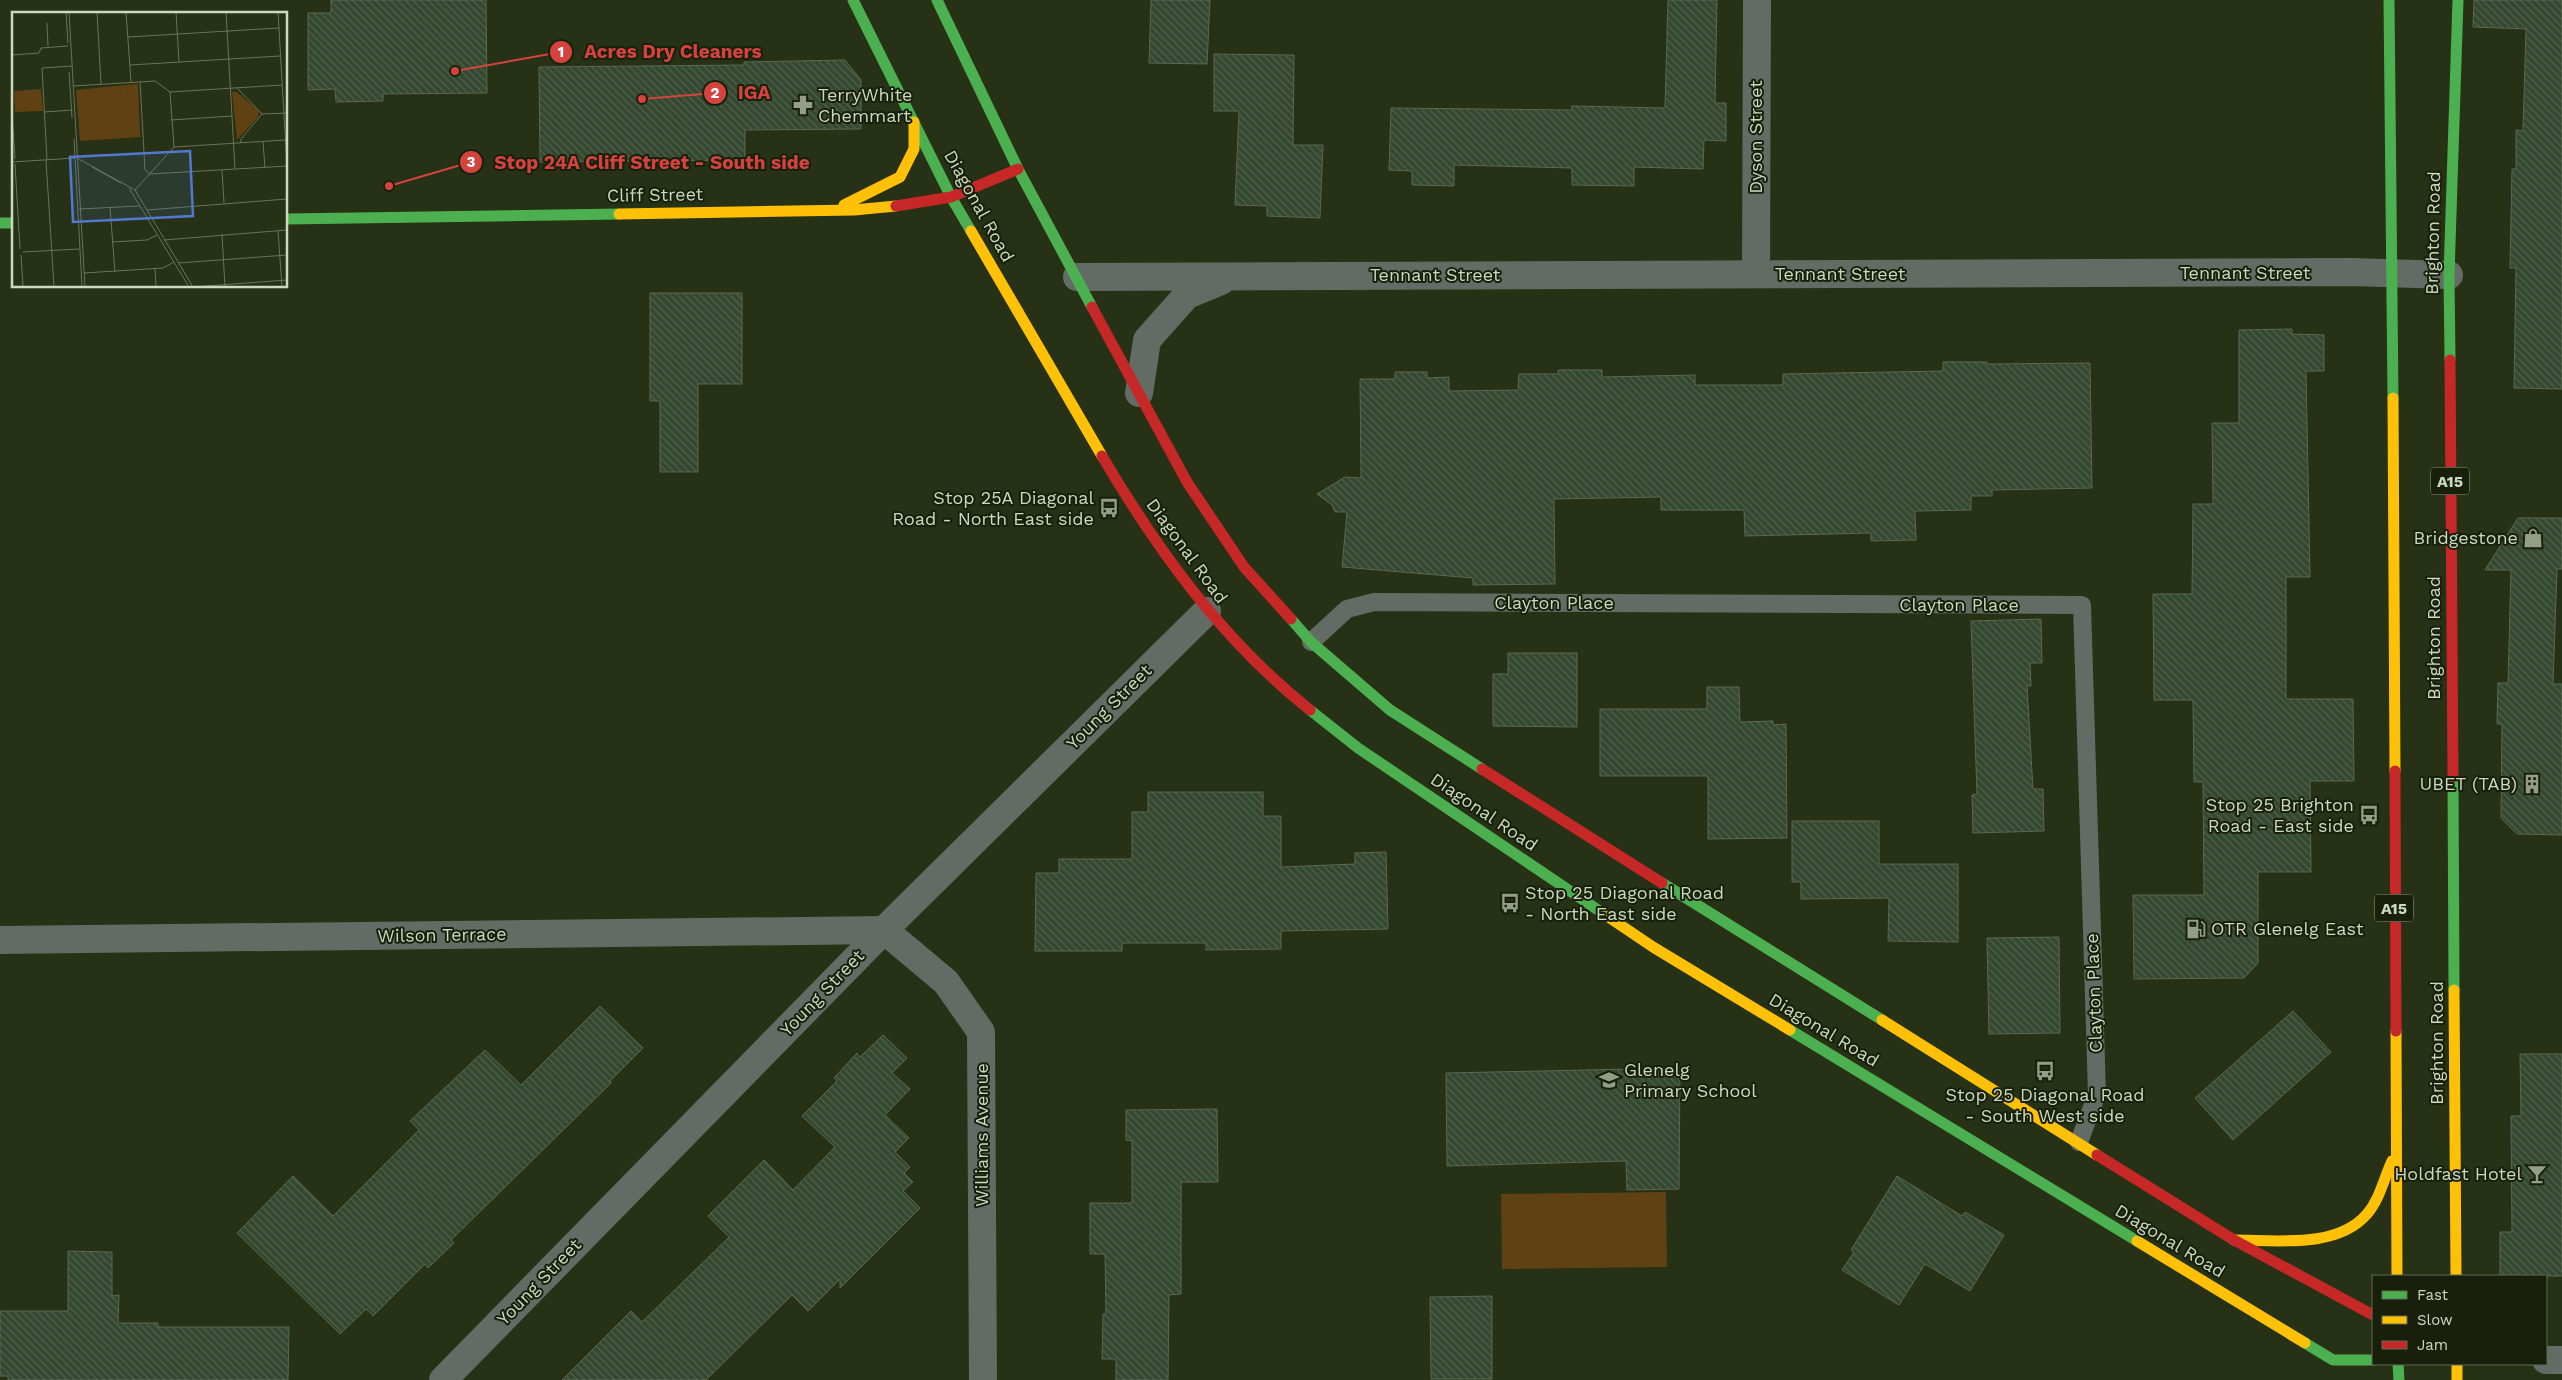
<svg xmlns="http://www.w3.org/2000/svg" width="2562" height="1380" font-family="'Work Sans',sans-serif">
<defs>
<pattern id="building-back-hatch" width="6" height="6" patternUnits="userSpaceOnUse" patternTransform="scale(1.25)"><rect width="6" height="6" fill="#34472f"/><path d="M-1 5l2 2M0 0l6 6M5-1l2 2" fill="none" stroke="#50614b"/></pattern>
</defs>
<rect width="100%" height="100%" fill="#263115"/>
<!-- garden -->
<path fill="#604113" d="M 1666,1192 L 1667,1267 L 1502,1269 L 1501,1194 Z"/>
<!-- building -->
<g fill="url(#building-back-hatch)" stroke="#5a6854">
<path d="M 331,0 L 486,0 L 487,93 L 383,94 L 383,101 L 336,102 L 335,89 L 308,90 L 308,13 L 331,13 Z"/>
<path d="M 1151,0 L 1210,0 L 1207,64 L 1149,63 Z"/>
<path d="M 1668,0 L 1717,0 L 1715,103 L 1726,103 L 1726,141 L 1704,140 L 1703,169 L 1634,167 L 1634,186 L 1572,185 L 1572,168 L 1454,165 L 1454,186 L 1412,185 L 1412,171 L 1389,170 L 1391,108 L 1572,110 L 1572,106 L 1665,108 Z"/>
<path d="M 2474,0 L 2562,0 L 2562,389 L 2514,388 L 2516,268 L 2510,268 L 2512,169 L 2516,169 L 2516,130 L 2523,131 L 2526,29 L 2473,27 Z"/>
<path d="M 1214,54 L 1294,55 L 1293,145 L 1323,145 L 1320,218 L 1267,216 L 1267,206 L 1235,205 L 1239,111 L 1214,111 Z"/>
<path d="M 845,60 L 861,80 L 861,129 L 745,130 L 745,160 L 540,162 L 539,67 L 744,65 L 744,62 Z"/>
<path d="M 650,293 L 742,293 L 742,384 L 698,384 L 698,472 L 660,472 L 660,401 L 650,401 Z"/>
<path d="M 2292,329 L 2292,334 L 2324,335 L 2324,371 L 2306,371 L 2310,577 L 2286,577 L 2286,699 L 2353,699 L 2354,781 L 2310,781 L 2311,872 L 2258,872 L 2258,963 L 2244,978 L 2134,979 L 2133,895 L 2204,895 L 2203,782 L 2194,782 L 2193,700 L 2154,700 L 2153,594 L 2192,594 L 2193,504 L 2213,504 L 2212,423 L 2239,423 L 2239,330 Z"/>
<path d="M 1943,362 L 1987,362 L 1987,364 L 2090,363 L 2092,488 L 1992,490 L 1992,496 L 1971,496 L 1971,510 L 1915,511 L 1916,540 L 1871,541 L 1871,533 L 1745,536 L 1744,510 L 1661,510 L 1661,497 L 1554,499 L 1555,584 L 1473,585 L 1473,578 L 1342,567 L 1347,512 L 1335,512 L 1332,505 L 1317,494 L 1345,477 L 1361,478 L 1360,379 L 1395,379 L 1395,372 L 1427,372 L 1427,378 L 1449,377 L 1449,391 L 1518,390 L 1519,374 L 1558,374 L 1558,370 L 1602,370 L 1602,377 L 1695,375 L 1695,385 L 1783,385 L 1783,374 L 1943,371 Z"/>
<path d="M 2518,518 L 2562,518 L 2562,569 L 2557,569 L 2553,684 L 2562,684 L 2562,835 L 2517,834 L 2501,818 L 2502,724 L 2497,724 L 2498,683 L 2508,683 L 2511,570 L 2485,570 Z"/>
<path d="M 2041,619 L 2042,663 L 2030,663 L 2031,686 L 2027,686 L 2033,789 L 2043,789 L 2044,831 L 1973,833 L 1972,795 L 1977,794 L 1971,621 Z"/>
<path d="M 1508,653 L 1577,653 L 1577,727 L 1493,726 L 1493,674 L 1508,674 Z"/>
<path d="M 1707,687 L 1739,687 L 1740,722 L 1773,721 L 1773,725 L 1786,724 L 1787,838 L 1708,839 L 1708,776 L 1600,776 L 1600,709 L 1707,709 Z"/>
<path d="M 1148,792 L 1263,792 L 1263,816 L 1281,816 L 1281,867 L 1355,864 L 1355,853 L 1386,852 L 1388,929 L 1281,931 L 1281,949 L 1206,950 L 1206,943 L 1122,943 L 1122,951 L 1035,951 L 1036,873 L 1059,873 L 1059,859 L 1132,859 L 1132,812 L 1148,812 Z"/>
<path d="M 1792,821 L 1879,821 L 1879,864 L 1958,864 L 1958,942 L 1888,941 L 1889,898 L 1801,899 L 1801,882 L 1792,882 Z"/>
<path d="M 2059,937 L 2060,1033 L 1989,1034 L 1987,938 Z"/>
<path d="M 600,1006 L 643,1048 L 610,1081 L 611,1083 L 451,1240 L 454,1243 L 428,1268 L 425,1264 L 373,1316 L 366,1309 L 340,1334 L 237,1233 L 293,1176 L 333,1216 L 419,1130 L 410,1121 L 485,1050 L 521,1085 Z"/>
<path d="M 2293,1011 L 2331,1052 L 2233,1140 L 2195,1098 Z"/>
<path d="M 883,1035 L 907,1058 L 892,1073 L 910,1089 L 885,1115 L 909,1138 L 895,1152 L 910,1167 L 904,1173 L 913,1182 L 903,1191 L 920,1208 L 840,1288 L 840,1279 L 808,1311 L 792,1295 L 706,1380 L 562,1380 L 631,1311 L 642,1322 L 729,1237 L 708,1216 L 764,1160 L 793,1190 L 835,1147 L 802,1116 L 837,1081 L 834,1078 L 857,1053 L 860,1057 Z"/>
<path d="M 2520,1054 L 2562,1054 L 2562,1276 L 2500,1276 L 2500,1232 L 2512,1232 L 2511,1116 L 2521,1116 Z"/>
<path d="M 1680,1068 L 1679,1189 L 1627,1190 L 1626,1161 L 1447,1166 L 1446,1073 Z"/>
<path d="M 1217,1109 L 1218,1182 L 1181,1182 L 1181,1294 L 1169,1295 L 1168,1380 L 1116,1380 L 1116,1359 L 1102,1359 L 1103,1314 L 1106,1314 L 1105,1254 L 1090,1254 L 1090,1203 L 1132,1203 L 1132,1141 L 1126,1140 L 1126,1110 Z"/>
<path d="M 1897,1176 L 1962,1216 L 1965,1212 L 2004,1235 L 1970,1291 L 1925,1264 L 1899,1305 L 1842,1270 L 1854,1252 L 1851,1250 Z"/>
<path d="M 68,1251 L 112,1252 L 112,1296 L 119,1295 L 118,1323 L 158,1323 L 158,1327 L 289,1327 L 288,1380 L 8,1380 L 8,1376 L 0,1376 L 0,1311 L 68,1311 Z"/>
<path d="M 1492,1296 L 1492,1379 L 1431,1379 L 1430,1297 Z"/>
</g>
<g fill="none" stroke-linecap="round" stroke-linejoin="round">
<!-- lane -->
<path stroke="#626c64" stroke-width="18" d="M 1311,642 L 1347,609 L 1374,602 L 2082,605 L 2097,1094 L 2079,1142"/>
<!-- street -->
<g stroke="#626c64" stroke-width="28">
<path d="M 1756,274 L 1757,0"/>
<path d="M 1077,277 L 2351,272 L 2449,275"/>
<path d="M 1139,393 L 1147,340 L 1187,295 L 1221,281"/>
<path d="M 0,940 L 884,930 L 946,982 L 981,1032 L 983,1380"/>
<path d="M 2546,1360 L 2562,1360"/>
<path d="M 443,1380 L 884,930 L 1207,611"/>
</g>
<!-- fast -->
<g stroke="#4caf50" stroke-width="11">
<path d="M 853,0 L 951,197 L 971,231"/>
<path d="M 937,0 L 1018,169 L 1092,307"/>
<path d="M 2389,0 L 2393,398"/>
<path d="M 286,219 L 619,214"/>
<path d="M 0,223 L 14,223"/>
<path d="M 2450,360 L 2449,275 L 2458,0"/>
<path d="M 1291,619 L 1311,642 L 1390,710 L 1482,769"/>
<path d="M 1310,710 L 1358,748 L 1607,916"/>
<path d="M 2453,777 L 2454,990"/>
<path d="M 1662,883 L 1882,1020"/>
<path d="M 1790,1030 L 2137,1241"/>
<path d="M 2305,1343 L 2333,1360 L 2373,1360"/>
<path d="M 2398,1364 L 2399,1380"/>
</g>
<!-- slow -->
<g stroke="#ffc107" stroke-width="11">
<path d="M 844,205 L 900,177 L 914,149 L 914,122"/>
<path d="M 619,214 L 854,210 L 896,206"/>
<path d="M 971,231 L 1102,456"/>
<path d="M 2393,398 L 2395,771"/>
<path d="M 1607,916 L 1653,947 L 1790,1030"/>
<path d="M 2454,990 L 2456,1276"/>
<path d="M 1882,1020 L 2097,1155"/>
<path d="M 2396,1031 L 2397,1276"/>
<path d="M 2234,1240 C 2276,1240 2337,1249 2367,1214 C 2380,1199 2384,1178 2392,1161"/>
<path d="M 2137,1241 L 2305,1343"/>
<path d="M 2457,1364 L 2457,1380"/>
</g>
<!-- jam -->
<g stroke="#c62828" stroke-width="11">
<path d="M 896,206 L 951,197 L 1018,169"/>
<path d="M 1092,307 L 1187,482 L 1244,567 L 1291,619"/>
<path d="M 2450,360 L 2453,777"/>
<path d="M 1102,456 C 1158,551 1223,641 1310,710"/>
<path d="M 1482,769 L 1662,883"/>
<path d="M 2395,771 L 2396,1031"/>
<path d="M 2097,1155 L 2234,1240 L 2373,1315"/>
</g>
</g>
<!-- icons -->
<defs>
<symbol id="pharmacy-bare" viewBox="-9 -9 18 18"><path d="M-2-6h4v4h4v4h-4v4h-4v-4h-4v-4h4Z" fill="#939e84" stroke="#18200c" stroke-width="2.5" paint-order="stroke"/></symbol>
<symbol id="bus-bare" viewBox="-9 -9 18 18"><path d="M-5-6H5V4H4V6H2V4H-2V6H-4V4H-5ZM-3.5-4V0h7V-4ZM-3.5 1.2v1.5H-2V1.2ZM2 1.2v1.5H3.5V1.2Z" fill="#939e84" stroke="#18200c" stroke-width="2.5" paint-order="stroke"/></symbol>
<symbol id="shop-bare" viewBox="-9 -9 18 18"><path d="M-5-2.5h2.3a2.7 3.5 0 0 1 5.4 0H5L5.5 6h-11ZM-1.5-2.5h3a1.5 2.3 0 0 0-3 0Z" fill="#939e84" stroke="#18200c" stroke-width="2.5" paint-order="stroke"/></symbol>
<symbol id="building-bare" viewBox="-9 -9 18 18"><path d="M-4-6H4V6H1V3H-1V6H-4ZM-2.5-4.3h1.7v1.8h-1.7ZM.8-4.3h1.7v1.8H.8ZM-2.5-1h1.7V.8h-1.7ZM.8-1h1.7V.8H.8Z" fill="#939e84" stroke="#18200c" stroke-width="2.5" paint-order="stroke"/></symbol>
<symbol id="fuel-bare" viewBox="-9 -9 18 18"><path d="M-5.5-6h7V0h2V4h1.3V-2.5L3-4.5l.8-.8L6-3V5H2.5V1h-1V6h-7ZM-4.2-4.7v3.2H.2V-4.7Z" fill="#939e84" stroke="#18200c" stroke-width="2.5" paint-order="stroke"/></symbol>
<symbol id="school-bare" viewBox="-9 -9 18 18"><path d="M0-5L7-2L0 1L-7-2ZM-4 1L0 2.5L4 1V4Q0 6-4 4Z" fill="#939e84" stroke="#18200c" stroke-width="2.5" paint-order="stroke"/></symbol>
<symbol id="bar-bare" viewBox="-9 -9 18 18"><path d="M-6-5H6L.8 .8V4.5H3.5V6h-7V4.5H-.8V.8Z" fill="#939e84" stroke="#18200c" stroke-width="2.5" paint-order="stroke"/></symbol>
</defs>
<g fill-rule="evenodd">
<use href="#pharmacy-bare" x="789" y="91" width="28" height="28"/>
<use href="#bus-bare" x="1095" y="494" width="28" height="28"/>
<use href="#shop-bare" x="2519" y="524" width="28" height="28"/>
<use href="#building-bare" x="2518" y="770" width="28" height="28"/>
<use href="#bus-bare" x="2355" y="801" width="28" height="28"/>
<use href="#bus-bare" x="1496" y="889" width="28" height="28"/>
<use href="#fuel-bare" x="2182" y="915" width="28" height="28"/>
<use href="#bus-bare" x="2031" y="1057" width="28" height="28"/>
<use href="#school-bare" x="1595" y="1066" width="28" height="28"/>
<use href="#bar-bare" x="2523" y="1160" width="28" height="28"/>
</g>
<g text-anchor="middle" stroke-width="4" stroke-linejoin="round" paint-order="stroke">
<!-- shield labels -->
<g fill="#18200c" stroke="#97a289" stroke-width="1">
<rect x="2431" y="467.5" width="38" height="27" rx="4"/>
<rect x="2375" y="894.5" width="38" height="27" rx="4"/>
</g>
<g font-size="16" font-weight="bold" fill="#cdd9bf">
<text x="2450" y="487">A15</text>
<text x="2394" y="914">A15</text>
</g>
<!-- poi labels -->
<g font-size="18" fill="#cdd9bf" stroke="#18200c" text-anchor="end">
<text x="818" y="101" text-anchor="start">TerryWhite<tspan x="818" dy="21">Chemmart</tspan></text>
<text x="1094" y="504">Stop 25A Diagonal<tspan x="1094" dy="21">Road - North East side</tspan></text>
<text x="2518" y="544">Bridgestone</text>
<text x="2517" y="790">UBET (TAB)</text>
<text x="2354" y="811">Stop 25 Brighton<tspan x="2354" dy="21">Road - East side</tspan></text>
<text x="1525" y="899" text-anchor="start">Stop 25 Diagonal Road<tspan x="1525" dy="21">- North East side</tspan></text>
<text x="2211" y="935" text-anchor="start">OTR Glenelg East</text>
<text x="1624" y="1076" text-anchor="start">Glenelg<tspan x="1624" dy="21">Primary School</tspan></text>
<text x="2045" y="1101" text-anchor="middle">Stop 25 Diagonal Road<tspan x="2045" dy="21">- South West side</tspan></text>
<text x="2522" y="1180">Holdfast Hotel</text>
</g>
<!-- street labels -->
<g font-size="18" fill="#cdd9bf" stroke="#18200c">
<text transform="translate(1756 137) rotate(-90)" y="6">Dyson Street</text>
<text transform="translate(655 195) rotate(-1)" y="6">Cliff Street</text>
<text transform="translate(979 206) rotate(61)" y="6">Diagonal Road</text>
<text transform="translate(2433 233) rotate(-89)" y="6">Brighton Road</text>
<text x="2245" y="279">Tennant Street</text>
<text x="1840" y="280">Tennant Street</text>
<text x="1435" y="281">Tennant Street</text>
<text transform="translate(1187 551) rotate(54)" y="6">Diagonal Road</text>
<text x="1554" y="609">Clayton Place</text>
<text x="1959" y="611">Clayton Place</text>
<text transform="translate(2434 638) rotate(-90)" y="6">Brighton Road</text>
<text transform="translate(1109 707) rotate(-45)" y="6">Young Street</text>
<text transform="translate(1484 812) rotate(34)" y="6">Diagonal Road</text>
<text transform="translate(442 935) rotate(-1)" y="6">Wilson Terrace</text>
<text transform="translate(822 993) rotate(-46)" y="6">Young Street</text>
<text transform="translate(2094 993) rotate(-92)" y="6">Clayton Place</text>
<text transform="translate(1824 1030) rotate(31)" y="6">Diagonal Road</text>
<text transform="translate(2437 1043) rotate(-90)" y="6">Brighton Road</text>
<text transform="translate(982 1135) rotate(-90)" y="6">Williams Avenue</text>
<text transform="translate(2170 1241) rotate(31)" y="6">Diagonal Road</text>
<text transform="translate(539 1282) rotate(-46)" y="6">Young Street</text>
</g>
</g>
<!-- overview -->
<g transform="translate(12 12)">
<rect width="275" height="275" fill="#263115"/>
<path d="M 126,72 L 128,121 L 118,122 L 114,73 ZM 220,80 L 225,80 L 247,99 L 246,105 L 225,128 Z" fill="#604113"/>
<path d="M 114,73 L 117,104 L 120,104 L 117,114 L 121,114 L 121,121 L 118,122 L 128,121 L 129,125 L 68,129 L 64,78 ZM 29,77 L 31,99 L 3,100 L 2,79 Z" fill="#604113"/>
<path fill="none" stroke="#697459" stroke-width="1" d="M 54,0 L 56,31M 57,0 L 73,275M 85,0 L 89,72M 114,0 L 119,70M 164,0 L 167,50M 214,0 L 223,157M 266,0 L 275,154M 35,11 L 36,34M 116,25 L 267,16M 0,43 L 27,41 L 29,36 L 56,34M 118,53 L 268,44M 57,60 L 60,106M 128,70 L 133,158 L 138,162 L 275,154M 61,74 L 143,69 L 158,80M 225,76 L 250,102 L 229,127 L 229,131M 158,80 L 270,73M 158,80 L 162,135M 32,100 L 61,98M 250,102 L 275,101M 0,103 L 3,147M 159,108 L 220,104M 62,127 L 70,275M 251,130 L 253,156M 162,135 L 273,128M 65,146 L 123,178 L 181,275M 34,148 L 42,275M 35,148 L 30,56 L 60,54M 0,150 L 63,146M 3,152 L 8,237M 80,155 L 109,171M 210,158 L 212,191M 117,176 L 177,275M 123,178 L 162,135M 98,195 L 103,260M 67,197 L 127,194M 135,198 L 275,187M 266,219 L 270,275M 210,222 L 213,275M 152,228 L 275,218M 100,230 L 135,228 L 145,223M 11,240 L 67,237M 9,243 L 11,275M 167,251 L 275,243M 143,257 L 144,275M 72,261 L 151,256 L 162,250M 181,275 L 275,268"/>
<path fill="#5278d0" fill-opacity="0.15" stroke="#5278d0" stroke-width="2.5" d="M 178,139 L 181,204 L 61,210 L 58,145 Z"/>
<rect width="275" height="275" fill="none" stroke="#cdd9bf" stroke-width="2.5"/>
</g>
<!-- callouts -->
<path fill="none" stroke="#d5433f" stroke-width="2" d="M455 71L561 52M642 99L715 93M389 186L471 162"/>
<g fill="#d5433f" stroke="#18200c" stroke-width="2">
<circle cx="455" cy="71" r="5"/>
<circle cx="642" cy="99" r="5"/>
<circle cx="389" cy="186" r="5"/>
<circle cx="561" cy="52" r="12"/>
<circle cx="715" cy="93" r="12"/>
<circle cx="471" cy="162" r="12"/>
</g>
<g font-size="15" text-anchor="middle" font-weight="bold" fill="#fff">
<text x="561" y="57">1</text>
<text x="715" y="98">2</text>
<text x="471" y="167">3</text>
</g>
<g font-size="19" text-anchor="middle" font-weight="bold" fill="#d5433f" stroke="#18200c" stroke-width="4" stroke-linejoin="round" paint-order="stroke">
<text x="673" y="58">Acres Dry Cleaners</text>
<text x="754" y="99">IGA</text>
<text x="652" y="169">Stop 24A Cliff Street - South side</text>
</g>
<!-- legend -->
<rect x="2372" y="1275" width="175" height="90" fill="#18200c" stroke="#606a54"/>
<rect x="2382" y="1291" width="25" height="8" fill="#4caf50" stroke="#606a54"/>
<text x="2417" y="1300" font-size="15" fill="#cdd9bf">Fast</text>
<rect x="2382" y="1316" width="25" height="8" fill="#ffc107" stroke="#606a54"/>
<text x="2417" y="1325" font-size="15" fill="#cdd9bf">Slow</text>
<rect x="2382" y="1341" width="25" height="8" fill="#c62828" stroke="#606a54"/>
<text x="2417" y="1350" font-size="15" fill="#cdd9bf">Jam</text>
</svg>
